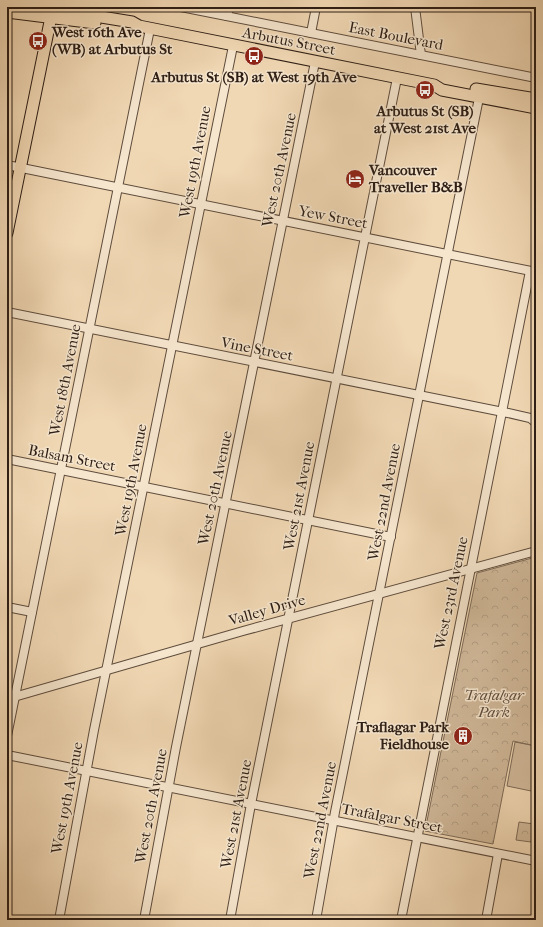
<svg xmlns="http://www.w3.org/2000/svg" width="543" height="927" font-family="'IM FELL French Canon',serif">
<defs>
<pattern id="park-crowns" width="20" height="18" patternUnits="userSpaceOnUse"><rect width="20" height="18" fill="#d0b899"/><path d="M2 6a3 3 0 1 1 6 0M12 15a3 3 0 1 1 6 0" fill="none" stroke="#b39e83"/></pattern>
</defs>
<rect width="100%" height="100%" fill="#f1d8b4"/>
<filter id="stains"><feTurbulence type="fractalNoise" baseFrequency=".005" numOctaves="4"/><feColorMatrix values="0 0 0 0 .2 0 0 0 0 .09 0 0 0 0 .02 0 0 0 .5 -.17"/></filter>
<radialGradient id="worn" r=".72"><stop offset=".6" stop-color="#630" stop-opacity="0"/><stop offset="1" stop-color="#630" stop-opacity=".3"/></radialGradient>
<!-- green -->
<path fill="#d0b899" stroke="#7e6b57" d="M 515,742 L 536,746 L 536,792 L 507,786 Z"/>
<!-- park -->
<g fill="url(#park-crowns)" stroke="#7e6b57">
<path d="M 536,557 L 536,746 L 513,741 L 493,844 L 425,831 L 477,573 Z"/>
<path d="M 519,822 L 534,824 L 531,842 L 516,840 Z"/>
</g>
<g fill="none" stroke-linecap="round" stroke-linejoin="round">
<defs>
<g id="minor">
<path d="M 181,7 L 536,78"/>
<path d="M 415,7 L 421,55"/>
<path d="M 227,16 L 229,7"/>
<path d="M 311,33 L 316,7"/>
<path d="M 7,165 L 536,272"/>
<path d="M 536,237 L 536,249"/>
<path d="M 7,312 L 508,413 L 530,418 L 536,423"/>
<path d="M 7,459 L 391,537"/>
<path d="M 7,607 L 32,612"/>
<path d="M 7,699 L 243,631 L 536,551"/>
<path d="M 7,736 L 150,29"/>
<path d="M 7,755 L 536,861"/>
<path d="M 59,920 L 94,730 L 233,46"/>
<path d="M 144,920 L 176,747 L 315,62"/>
<path d="M 230,920 L 251,804 L 397,78"/>
<path d="M 316,920 L 335,812 L 480,93"/>
<path d="M 401,920 L 530,271"/>
<path d="M 486,920 L 498,854"/>
</g>
<g id="major">
<path d="M 40,7 L 132,22 L 139,26 L 434,85 L 442,90 L 536,108"/>
<path d="M 7,12 L 95,23"/>
<path d="M 476,89 L 536,99"/>
<path d="M 7,233 L 53,7"/>
</g>
</defs>
<!-- minor casing -->
<use href="#minor" stroke="#5e4c3d" stroke-width="10"/>
<!-- major casing -->
<use href="#major" stroke="#2d1e15" stroke-width="13"/>
<!-- minor -->
<use href="#minor" stroke="#f6e6ce" stroke-width="8"/>
<!-- major -->
<use href="#major" stroke="#f1d8b4" stroke-width="11"/>
</g>
<!-- icons -->
<defs>
<symbol id="bus-disc" viewBox="-11 -11 22 22"><circle r="9.5" fill="#8f2418" stroke="#f6e6ce"/><path d="M-5-6H5V4H4V6H2V4H-2V6H-4V4H-5ZM-3.5-4V0h7V-4ZM-3.5 1.2v1.5H-2V1.2ZM2 1.2v1.5H3.5V1.2Z" fill="#fff"/></symbol>
<symbol id="hotel-disc" viewBox="-11 -11 22 22"><circle r="9.5" fill="#8f2418" stroke="#f6e6ce"/><path d="M-6-4.5h1.5V1H6V5H4.5V3h-9V5H-6ZM-4 0a1.8 1.8 0 1 1 3.6 0ZM.5 0V-2.5h3Q6-2.5 6 0Z" fill="#fff"/></symbol>
<symbol id="building-disc" viewBox="-11 -11 22 22"><circle r="9.5" fill="#8f2418" stroke="#f6e6ce"/><path d="M-4-6H4V6H1V3H-1V6H-4ZM-2.5-4.3h1.7v1.8h-1.7ZM.8-4.3h1.7v1.8H.8ZM-2.5-1h1.7V.8h-1.7ZM.8-1h1.7V.8H.8Z" fill="#fff"/></symbol>
</defs>
<g fill-rule="evenodd">
<use href="#bus-disc" x="27" y="30" width="22" height="22"/>
<use href="#bus-disc" x="243" y="45" width="22" height="22"/>
<use href="#bus-disc" x="414" y="79" width="22" height="22"/>
<use href="#hotel-disc" x="344" y="168" width="22" height="22"/>
<use href="#building-disc" x="452" y="725" width="22" height="22"/>
</g>
<g text-anchor="middle" stroke-width="3" stroke-linejoin="round" paint-order="stroke">
<!-- poi labels -->
<g font-size="15" font-weight="bold" fill="#2d1e15" stroke="#f6e6ce" text-anchor="start">
<text x="52" y="37">West 16th Ave<tspan x="52" dy="17">(WB) at Arbutus St</tspan></text>
<text x="254" y="82" text-anchor="middle">Arbutus St (SB) at West 19th Ave</text>
<text x="425" y="116" text-anchor="middle">Arbutus St (SB)<tspan x="425" dy="17">at West 21st Ave</tspan></text>
<text x="369" y="175">Vancouver<tspan x="369" dy="17">Traveller B&amp;B</tspan></text>
<text x="449" y="732" text-anchor="end">Traflagar Park<tspan x="449" dy="17">Fieldhouse</tspan></text>
</g>
<!-- street labels -->
<g font-size="15" fill="#2d1e15" stroke="#f6e6ce">
<text transform="translate(396 36) rotate(11)" y="5">East Boulevard</text>
<text transform="translate(289 41) rotate(11)" y="5">Arbutus Street</text>
<text transform="translate(195 162) rotate(-79)" y="5">West 19th Avenue</text>
<text transform="translate(279 170) rotate(-78)" y="5">West 20th Avenue</text>
<text transform="translate(333 217) rotate(11)" y="5">Yew Street</text>
<text transform="translate(257 349) rotate(11)" y="5">Vine Street</text>
<text transform="translate(65 380) rotate(-79)" y="5">West 18th Avenue</text>
<text transform="translate(72 458) rotate(11)" y="5">Balsam Street</text>
<text transform="translate(131 480) rotate(-79)" y="5">West 19th Avenue</text>
<text transform="translate(215 488) rotate(-78)" y="5">West 20th Avenue</text>
<text transform="translate(299 496) rotate(-79)" y="5">West 21st Avenue</text>
<text transform="translate(384 502) rotate(-79)" y="5">West 22nd Avenue</text>
<text transform="translate(451 593) rotate(-78)" y="5">West 23rd Avenue</text>
<text transform="translate(267 610) rotate(-16)" y="5">Valley Drive</text>
<text transform="translate(67 798) rotate(-79)" y="5">West 19th Avenue</text>
<text transform="translate(151 806) rotate(-79)" y="5">West 20th Avenue</text>
<text transform="translate(236 814) rotate(-79)" y="5">West 21st Avenue</text>
<text transform="translate(392 818) rotate(11)" y="5">Trafalgar Street</text>
<text transform="translate(320 820) rotate(-79)" y="5">West 22nd Avenue</text>
</g>
<!-- park labels -->
<g font-size="15" font-style="italic" fill="#5e4c3d" stroke="#f6e6ce">
<text x="494" y="700">Trafalgar<tspan x="494" dy="17">Park</tspan></text>
</g>
</g>
<!-- margin -->
<rect width="543" height="927" fill="none" stroke="#f1d8b4" stroke-width="24"/>
<rect x="8" y="8" width="527" height="911" fill="none" stroke="#2d1e15" stroke-width="2"/>
<rect x="12" y="12" width="519" height="903" fill="none" stroke="#2d1e15"/>
<rect width="100%" height="100%" filter="url(#stains)"/>
<rect width="100%" height="100%" fill="url(#worn)"/>
</svg>
